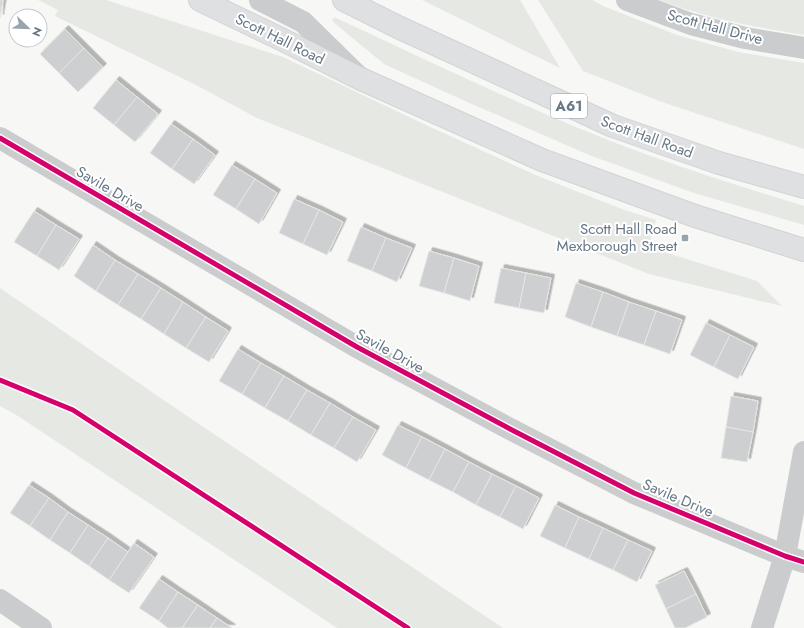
<svg xmlns="http://www.w3.org/2000/svg" width="804" height="628" font-family="Jost,sans-serif">
<defs>
<filter id="shadow"><feDropShadow dx="3.5" dy="-3.5" stdDeviation="0" flood-color="#0004"/></filter>
</defs>
<rect width="100%" height="100%" fill="#f7f7f6"/>
<!-- green -->
<g fill="#e5e8e3">
<path d="M 38,0 L 106,0 L 283,57 L 428,126 L 540,177 L 622,209 L 656,220 L 648,247 L 757,281 L 782,306 L 649,274 L 257,118 L 198,86 L 55,16 L 58,10 Z"/>
<path d="M 422,0 L 520,0 L 560,68 Z"/>
<path d="M 538,0 L 592,0 L 603,6 L 677,35 L 738,52 L 804,63 L 804,149 L 662,102 L 583,71 Z"/>
<path d="M 661,0 L 804,0 L 804,35 C 756,27 707,19 661,0 Z"/>
<path d="M 334,17 C 422,58 509,100 598,136 C 666,163 735,185 804,206 L 804,225 L 694,193 L 589,155 L 465,101 L 384,64 L 332,21 Z"/>
<path d="M 0,288 L 187,416 L 503,628 L 337,628 L 18,416 L 0,406 Z"/>
</g>
<!-- building -->
<g fill="#cdcfd0" stroke="#e6e6e6" filter="url(#shadow)">
<path d="M 0,0 L 3,0 L 0,18 Z"/>
<path d="M 65,29 L 84,48 L 59,73 L 40,54 Z"/>
<path d="M 84,48 L 103,67 L 78,92 L 59,73 Z"/>
<path d="M 116,80 L 137,97 L 114,125 L 93,108 Z"/>
<path d="M 137,97 L 158,114 L 135,142 L 114,125 Z"/>
<path d="M 171,124 L 193,139 L 172,169 L 150,153 Z"/>
<path d="M 193,139 L 215,155 L 194,184 L 172,169 Z"/>
<path d="M 232,165 L 255,179 L 236,209 L 213,195 Z"/>
<path d="M 255,179 L 277,193 L 259,224 L 236,209 Z"/>
<path d="M 294,199 L 319,210 L 303,244 L 279,233 Z"/>
<path d="M 319,210 L 343,222 L 327,255 L 303,244 Z"/>
<path d="M 34,211 L 56,225 L 37,256 L 14,242 Z"/>
<path d="M 56,225 L 79,239 L 59,270 L 37,256 Z"/>
<path d="M 361,227 L 386,238 L 372,271 L 347,261 Z"/>
<path d="M 386,238 L 412,248 L 397,282 L 372,271 Z"/>
<path d="M 93,245 L 115,260 L 96,291 L 74,276 Z"/>
<path d="M 429,251 L 454,258 L 444,293 L 419,286 Z"/>
<path d="M 454,258 L 479,266 L 470,301 L 444,293 Z"/>
<path d="M 115,260 L 138,274 L 118,305 L 96,291 Z"/>
<path d="M 501,268 L 526,273 L 519,308 L 494,303 Z"/>
<path d="M 526,273 L 551,278 L 544,313 L 519,308 Z"/>
<path d="M 138,274 L 161,288 L 141,319 L 118,305 Z"/>
<path d="M 576,283 L 603,292 L 591,327 L 565,317 Z"/>
<path d="M 161,288 L 183,302 L 164,334 L 141,319 Z"/>
<path d="M 603,292 L 629,302 L 617,336 L 591,327 Z"/>
<path d="M 183,302 L 206,317 L 186,348 L 164,334 Z"/>
<path d="M 629,302 L 656,311 L 644,345 L 617,336 Z"/>
<path d="M 656,311 L 682,320 L 670,354 L 644,345 Z"/>
<path d="M 206,317 L 228,331 L 209,362 L 186,348 Z"/>
<path d="M 706,323 L 730,335 L 714,367 L 690,355 Z"/>
<path d="M 730,335 L 754,347 L 738,379 L 714,367 Z"/>
<path d="M 238,349 L 261,363 L 242,394 L 219,381 Z"/>
<path d="M 261,363 L 284,376 L 265,408 L 242,394 Z"/>
<path d="M 284,376 L 307,390 L 288,421 L 265,408 Z"/>
<path d="M 307,390 L 330,403 L 311,435 L 288,421 Z"/>
<path d="M 731,396 L 758,401 L 753,432 L 726,427 Z"/>
<path d="M 330,403 L 353,417 L 334,448 L 311,435 Z"/>
<path d="M 353,417 L 376,430 L 357,462 L 334,448 Z"/>
<path d="M 398,425 L 422,437 L 406,468 L 382,455 Z"/>
<path d="M 726,427 L 753,432 L 747,462 L 721,458 Z"/>
<path d="M 422,437 L 445,449 L 429,480 L 406,468 Z"/>
<path d="M 445,449 L 469,462 L 453,492 L 429,480 Z"/>
<path d="M 469,462 L 492,474 L 476,505 L 453,492 Z"/>
<path d="M 492,474 L 516,486 L 500,517 L 476,505 Z"/>
<path d="M 29,485 L 49,498 L 30,526 L 10,513 Z"/>
<path d="M 516,486 L 539,498 L 523,529 L 500,517 Z"/>
<path d="M 49,498 L 68,512 L 50,540 L 30,526 Z"/>
<path d="M 555,505 L 579,517 L 565,548 L 540,536 Z"/>
<path d="M 68,512 L 88,525 L 70,553 L 50,540 Z"/>
<path d="M 579,517 L 603,528 L 589,559 L 565,548 Z"/>
<path d="M 88,525 L 108,538 L 89,566 L 70,553 Z"/>
<path d="M 603,528 L 628,540 L 613,570 L 589,559 Z"/>
<path d="M 108,538 L 128,552 L 109,580 L 89,566 Z"/>
<path d="M 628,540 L 652,551 L 637,582 L 613,570 Z"/>
<path d="M 134,543 L 154,557 L 129,593 L 109,580 Z"/>
<path d="M 684,571 L 696,594 L 666,609 L 655,585 Z"/>
<path d="M 159,579 L 178,592 L 159,621 L 139,608 Z"/>
<path d="M 178,592 L 198,605 L 182,628 L 168,628 L 159,621 Z"/>
<path d="M 696,594 L 707,617 L 685,628 L 675,628 L 666,609 Z"/>
<path d="M 198,605 L 217,618 L 210,628 L 182,628 Z"/>
<path d="M 217,618 L 232,628 L 210,628 Z"/>
</g>
<g fill="none" stroke-linecap="round" stroke-linejoin="round">
<defs>
<g id="highway">
<path d="M 200,0 L 281,39 L 361,79 L 542,160 L 695,216 L 804,250"/>
<path d="M 344,0 L 398,27 L 613,126 L 719,163 L 804,187"/>
</g>
</defs>
<!-- highway casing -->
<use href="#highway" stroke="#d2d3d3" stroke-width="24"/>
<!-- street -->
<g stroke="#cbcccd" stroke-width="22">
<path d="M 260,0 L 303,22 L 356,74"/>
<path d="M 627,0 L 691,24 L 745,38 L 804,48"/>
<path d="M 0,138 L 357,347 L 512,430 L 634,493 L 785,556 L 804,562"/>
<path d="M 0,600 L 41,628"/>
<path d="M 762,628 L 785,556 L 804,452"/>
</g>
<!-- highway -->
<use href="#highway" stroke="#dfe0e1" stroke-width="22"/>
<defs>
<g id="cycleway">
<path d="M 0,138 L 357,347 L 512,430 L 634,493 L 785,556 L 804,562"/>
<path d="M 0,380 L 73,410 L 408,628"/>
</g>
</defs>
<!-- cycleway casing -->
<use href="#cycleway" stroke="#fff" stroke-width="8"/>
<!-- cycleway -->
<use href="#cycleway" stroke="#d6006c" stroke-width="5"/>
</g>
<!-- markers -->
<rect fill="#99a4ad" stroke="#fff" stroke-width="1.5" x="681" y="234" width="8" height="8" rx="2"/>
<g text-anchor="middle" stroke-width="4" stroke-linejoin="round" paint-order="stroke">
<!-- shield labels -->
<rect fill="#fff" stroke="#94a0aa" stroke-width="1" x="551" y="94" width="36" height="24" rx="3"/>
<g font-size="14" font-weight="bold" fill="#667786">
<text x="569" y="111">A61</text>
</g>
<!-- street labels -->
<g font-size="15" fill="#667786" stroke="#fff">
<text transform="translate(715 27) rotate(15)" y="5">Scott Hall Drive</text>
<text transform="translate(280 39) rotate(26)" y="5">Scott Hall Road</text>
<text transform="translate(647 137) rotate(20)" y="5">Scott Hall Road</text>
<text transform="translate(110 189) rotate(30)" y="5">Savile Drive</text>
<text transform="translate(390 351) rotate(29)" y="5">Savile Drive</text>
<text transform="translate(678 498) rotate(23)" y="5">Savile Drive</text>
</g>
<!-- poi labels -->
<g font-size="15" fill="#667786" stroke="#fff" text-anchor="end">
<text x="677" y="234">Scott Hall Road<tspan x="677" dy="17">Mexborough Street</tspan></text>
</g>
</g>
<!-- north arrow -->
<g transform="translate(28 28) rotate(113)"><circle r="19" fill="#ffffff" stroke="#c2c9cf"/>
<path d="M0-3L7 15L0 10L-7 15Z" fill="#99a4ad"/>
<text y="-6" font-size="11" font-weight="bold" text-anchor="middle" fill="#667786">N</text>
</g>
</svg>
